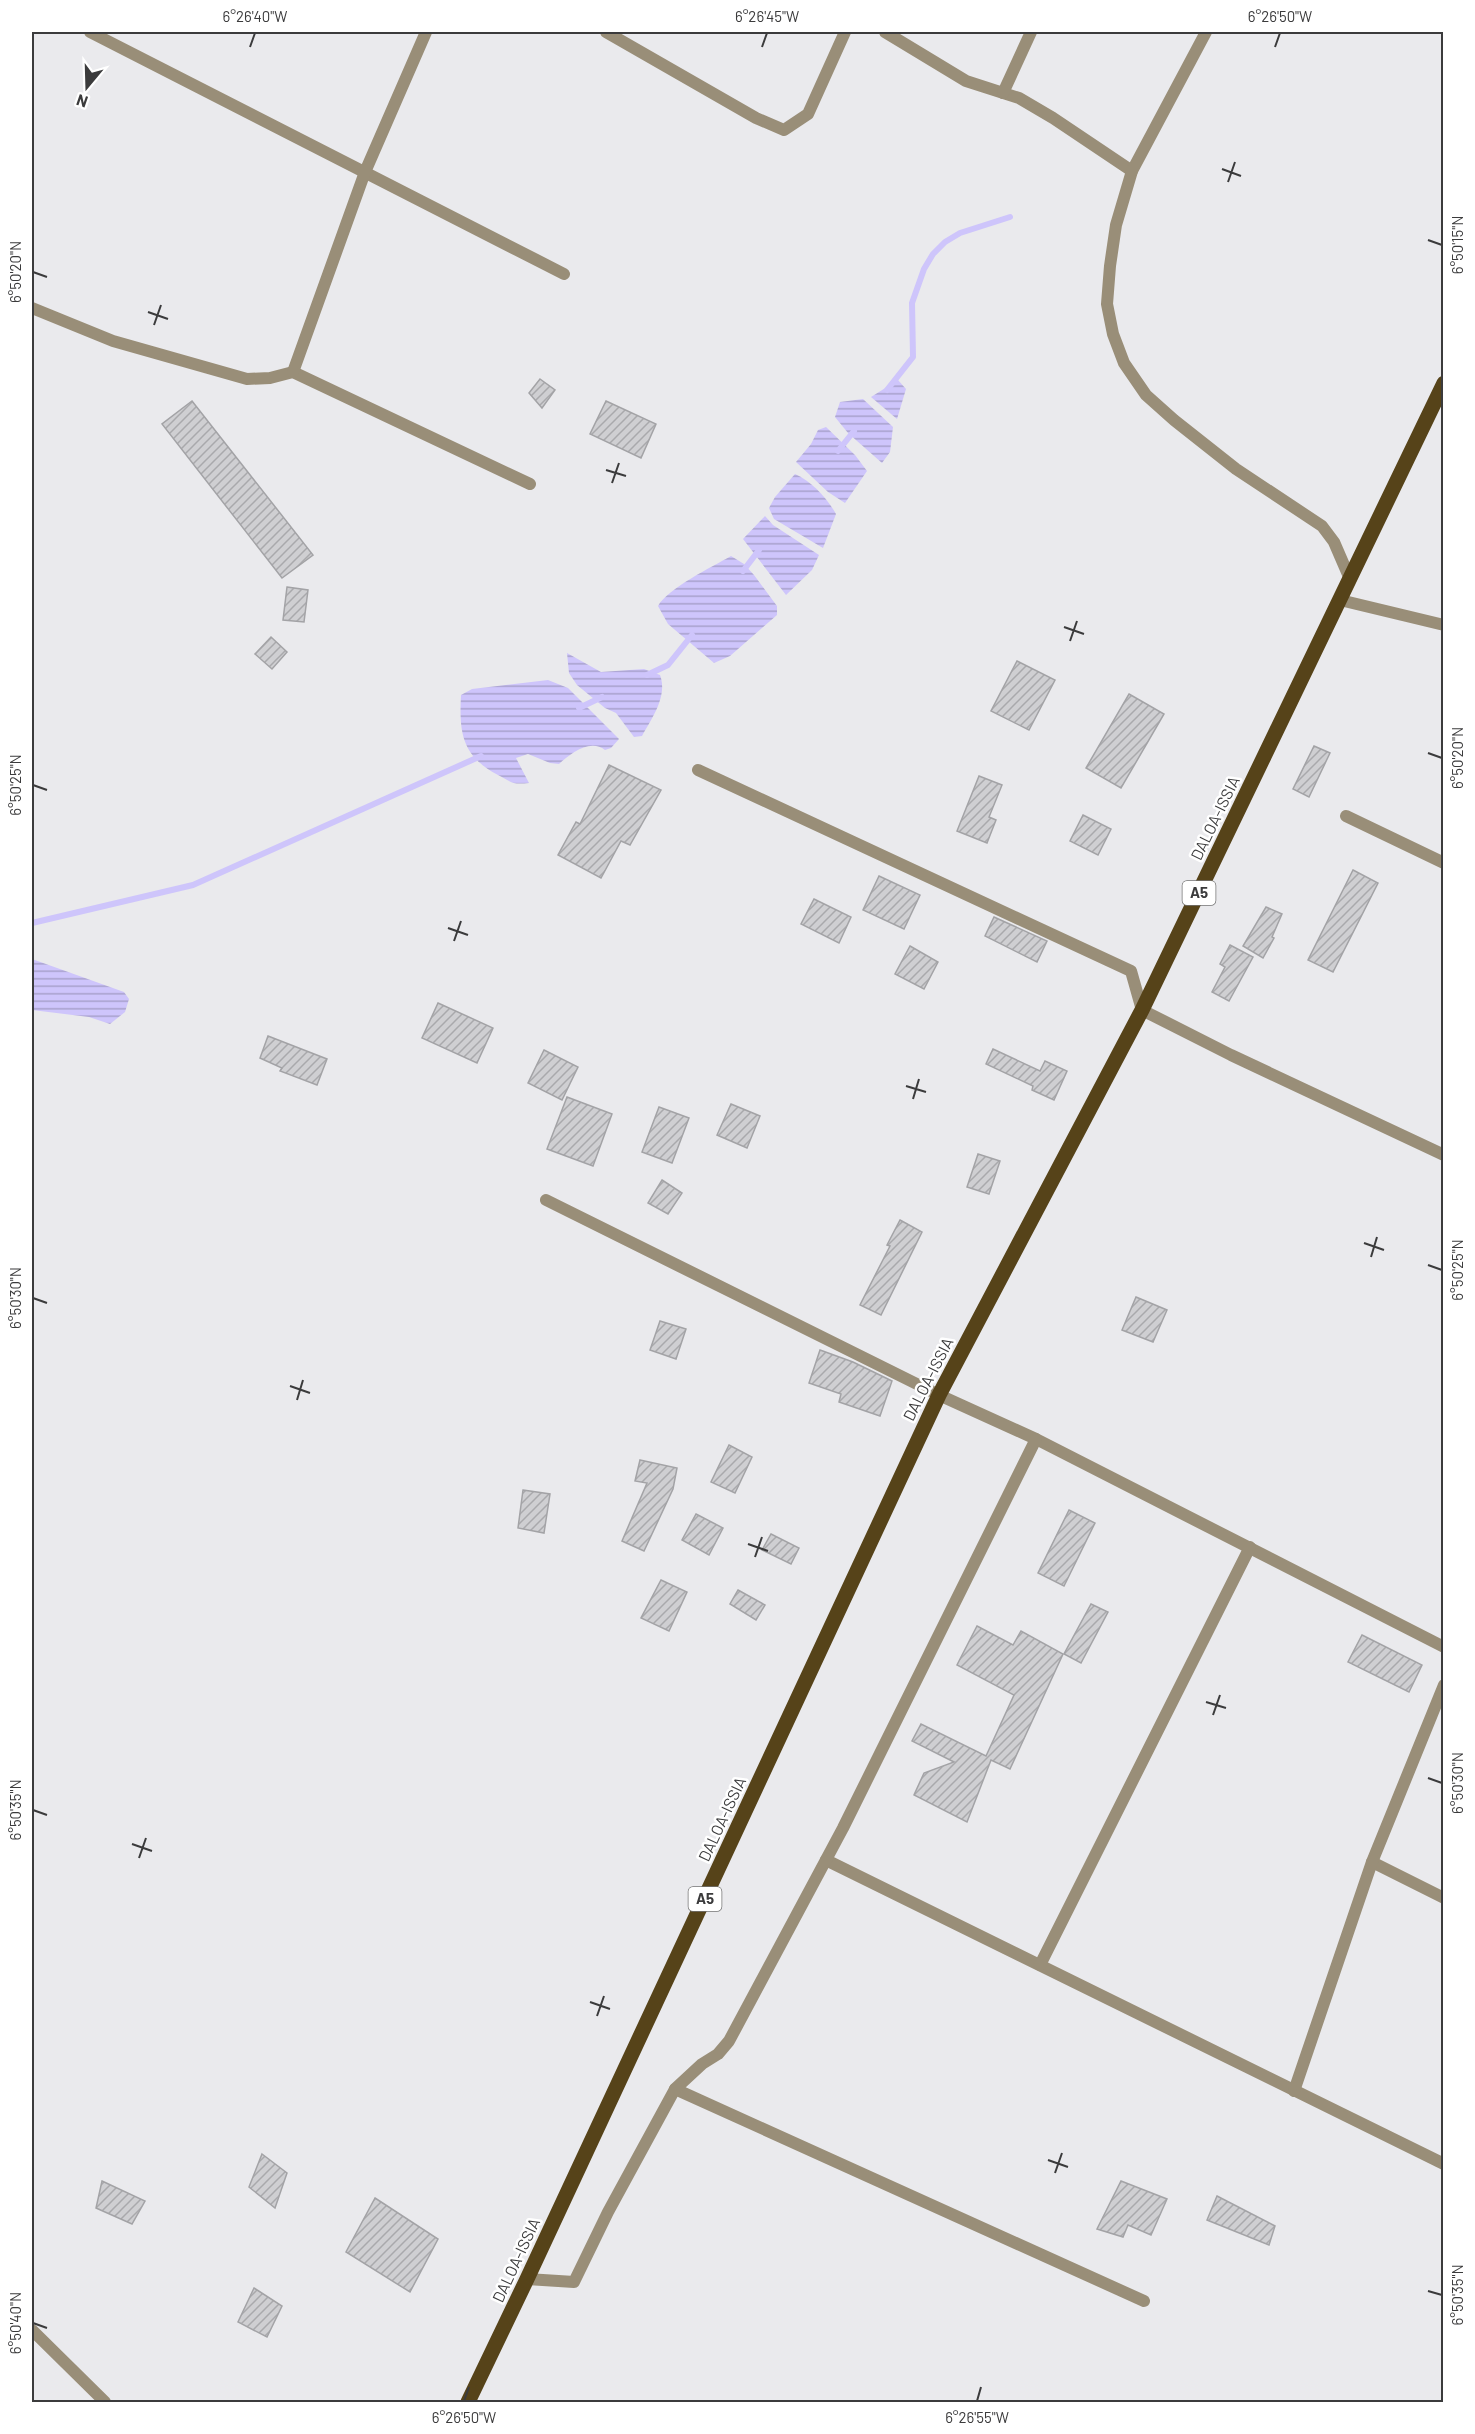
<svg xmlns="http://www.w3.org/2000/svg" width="1475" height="2434" font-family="Barlow,sans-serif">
<defs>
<pattern id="water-rules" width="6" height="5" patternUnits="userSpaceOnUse" patternTransform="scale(1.5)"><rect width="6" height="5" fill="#cec5fb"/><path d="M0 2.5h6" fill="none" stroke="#a8a1cc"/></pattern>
<pattern id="building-hatch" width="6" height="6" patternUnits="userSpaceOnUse" patternTransform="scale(1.5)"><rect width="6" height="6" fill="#cfcfd2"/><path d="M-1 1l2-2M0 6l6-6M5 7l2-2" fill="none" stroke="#a9a9ac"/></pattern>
</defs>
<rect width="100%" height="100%" fill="#eaeaed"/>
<!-- water -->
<g fill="url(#water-rules)">
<path d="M 898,380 L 906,389 L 897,419 L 871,397 Z"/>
<path d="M 863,399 L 893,427 L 890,452 L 882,463 L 848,433 L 835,417 L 840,402 Z"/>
<path d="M 826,427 L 855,455 L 867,471 L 845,503 L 828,492 L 796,462 L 811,444 L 818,430 Z"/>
<path d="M 795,474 C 811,481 827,498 836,514 L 823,548 L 774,519 L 769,508 L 775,497 Z"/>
<path d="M 765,516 L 773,525 L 819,555 L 812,570 L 786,595 L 743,539 Z"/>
<path d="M 731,556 L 744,564 L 754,575 L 777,606 L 777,615 L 730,656 L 714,663 L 668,624 L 658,606 C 668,588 712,567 731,556 Z"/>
<path d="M 567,653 L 601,672 L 644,669 L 660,675 C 668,696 652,718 642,736 L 634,737 L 616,713 L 605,708 L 577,685 L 569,673 Z"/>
<path d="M 548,680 L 568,688 L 619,739 L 611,748 L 605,750 C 590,738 570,754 559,764 L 550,763 L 528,754 L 516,758 L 529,783 C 512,785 512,782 498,775 C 462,756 459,733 461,695 L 472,689 Z"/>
<path d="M 32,959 L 124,992 L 129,999 L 125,1012 L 110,1024 L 89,1017 L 32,1010 Z"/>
</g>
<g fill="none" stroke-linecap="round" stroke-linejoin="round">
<!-- stream -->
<g stroke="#cec5fb" stroke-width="6">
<path d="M 887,390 L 913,357 L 912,303 L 924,269 L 933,254 L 945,242 L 960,233 L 1010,217"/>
<path d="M 838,451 L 854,431"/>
<path d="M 743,571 L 759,550"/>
<path d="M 647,675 L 668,665 L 692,635"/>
<path d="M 579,708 L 602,697"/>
<path d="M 32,923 L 193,885 L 481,756"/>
</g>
</g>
<!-- building -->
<g fill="url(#building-hatch)" stroke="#a3a3a6" stroke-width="1.5">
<path d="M 540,379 L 555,390 L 542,408 L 529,393 Z"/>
<path d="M 192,401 L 313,555 L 282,578 L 162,424 Z"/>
<path d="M 606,401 L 656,424 L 641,458 L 590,434 Z"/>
<path d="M 287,587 L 308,590 L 304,622 L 283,620 Z"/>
<path d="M 271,637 L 287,652 L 272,669 L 255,654 Z"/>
<path d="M 1017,661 L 1055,680 L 1029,730 L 991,711 Z"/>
<path d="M 1129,694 L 1164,714 L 1121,788 L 1086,768 Z"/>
<path d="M 1314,746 L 1330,753 L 1309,797 L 1293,789 Z"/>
<path d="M 609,765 L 661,790 L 630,845 L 621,841 L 601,878 L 558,855 L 576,822 L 580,824 Z"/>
<path d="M 979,776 L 1002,785 L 989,817 L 996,820 L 987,843 L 957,831 Z"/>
<path d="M 1083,815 L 1111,829 L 1098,855 L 1070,841 Z"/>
<path d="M 1353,870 L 1378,883 L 1333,972 L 1308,960 Z"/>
<path d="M 879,876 L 920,895 L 904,929 L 863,910 Z"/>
<path d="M 814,899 L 851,917 L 839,943 L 801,924 Z"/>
<path d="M 1266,907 L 1282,914 L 1272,937 L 1274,938 L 1263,958 L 1243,946 Z"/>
<path d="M 994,917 L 1047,941 L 1037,962 L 985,936 Z"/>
<path d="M 1230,945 L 1253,957 L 1229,1001 L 1212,992 L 1225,967 L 1220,964 Z"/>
<path d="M 910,946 L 938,962 L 924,989 L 895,974 Z"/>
<path d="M 438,1003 L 493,1028 L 477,1063 L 422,1038 Z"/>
<path d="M 268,1036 L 327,1059 L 317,1085 L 280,1071 L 282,1068 L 260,1058 Z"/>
<path d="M 993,1049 L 1040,1071 L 1045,1061 L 1067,1071 L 1054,1100 L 1032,1090 L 1033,1086 L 986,1064 Z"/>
<path d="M 544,1050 L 578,1067 L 562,1100 L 528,1083 Z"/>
<path d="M 567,1097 L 612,1114 L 593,1166 L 547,1149 Z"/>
<path d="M 731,1104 L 760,1116 L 747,1148 L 717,1135 Z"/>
<path d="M 659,1107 L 689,1118 L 672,1163 L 642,1152 Z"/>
<path d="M 978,1154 L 1000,1161 L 989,1194 L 967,1187 Z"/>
<path d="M 662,1180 L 682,1193 L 668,1214 L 648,1203 Z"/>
<path d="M 900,1220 L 922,1232 L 881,1315 L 860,1305 L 890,1246 L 887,1245 Z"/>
<path d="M 1136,1297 L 1167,1310 L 1153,1342 L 1122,1330 Z"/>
<path d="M 660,1321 L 686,1329 L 676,1359 L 650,1350 Z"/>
<path d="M 820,1350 L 853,1362 L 892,1381 L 880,1416 L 839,1402 L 841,1394 L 809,1383 Z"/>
<path d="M 729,1445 L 752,1457 L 735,1493 L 711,1482 Z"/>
<path d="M 640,1460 L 677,1468 L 673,1489 L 644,1551 L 622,1541 L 647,1483 L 635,1481 Z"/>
<path d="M 523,1490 L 550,1494 L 544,1533 L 518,1528 Z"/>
<path d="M 1069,1510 L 1095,1523 L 1064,1586 L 1038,1573 Z"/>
<path d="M 696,1514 L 723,1528 L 709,1555 L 682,1540 Z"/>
<path d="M 771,1534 L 799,1548 L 791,1564 L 762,1550 Z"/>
<path d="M 661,1580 L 687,1592 L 669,1631 L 641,1618 Z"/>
<path d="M 738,1590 L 765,1605 L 756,1620 L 730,1604 Z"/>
<path d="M 1091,1604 L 1108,1612 L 1081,1663 L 1064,1654 Z"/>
<path d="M 977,1626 L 1013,1645 L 1021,1631 L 1063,1654 L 1010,1769 L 991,1760 L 967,1822 L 914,1795 L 924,1773 L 954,1762 L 912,1741 L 921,1724 L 986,1756 L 1014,1695 L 957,1665 Z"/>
<path d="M 1362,1635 L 1422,1665 L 1409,1692 L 1348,1662 Z"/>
<path d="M 262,2154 L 287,2173 L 275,2208 L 249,2187 Z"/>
<path d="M 102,2181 L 145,2201 L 132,2224 L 96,2208 Z"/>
<path d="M 1121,2181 L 1167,2199 L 1151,2235 L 1128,2225 L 1123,2237 L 1097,2229 Z"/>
<path d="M 1217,2196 L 1275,2226 L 1269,2245 L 1207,2220 Z"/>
<path d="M 375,2198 L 438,2239 L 410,2292 L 346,2252 Z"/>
<path d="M 254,2288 L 282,2306 L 267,2337 L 238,2322 Z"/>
</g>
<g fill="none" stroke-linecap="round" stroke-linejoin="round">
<!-- minor -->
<g stroke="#998e78" stroke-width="12">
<path d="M 90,32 L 564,274"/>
<path d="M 606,32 L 756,118 L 784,130 L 808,114 L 845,32"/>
<path d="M 885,32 L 966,81 L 1019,98 L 1053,118 L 1132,171"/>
<path d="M 1206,32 L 1132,171 L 1116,225 L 1110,266 L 1107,304 L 1113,334 L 1124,363 L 1146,395 L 1174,420 L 1236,469 L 1322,526 L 1334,542 L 1350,579"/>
<path d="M 1003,93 L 1031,32"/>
<path d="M 32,308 L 113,341 L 247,379 L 270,378 L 293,372 L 530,484"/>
<path d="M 293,372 L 365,172 L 426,32"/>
<path d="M 1340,600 L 1444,625"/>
<path d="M 698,770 L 1131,971 L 1142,1010 L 1231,1055 L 1444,1155"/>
<path d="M 1346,816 L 1444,863"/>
<path d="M 546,1200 L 939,1395 L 1036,1439 L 1444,1647"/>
<path d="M 826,1860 L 1444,2164"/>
<path d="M 1372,1862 L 1444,1898"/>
<path d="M 1040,1965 L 1250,1547"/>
<path d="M 675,2089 L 1144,2301"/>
<path d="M 1294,2091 L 1372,1862 L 1444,1685"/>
<path d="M 527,2279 L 574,2282 L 608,2212 L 675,2089 L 702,2064 L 718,2054 L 729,2041 L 843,1828 L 1036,1439"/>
</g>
<!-- tertiary -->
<path stroke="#998e78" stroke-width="12" d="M 32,2330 L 105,2402"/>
<!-- primary -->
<path stroke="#564319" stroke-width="15" d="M 468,2402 L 527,2279 L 939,1395 L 1142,1010 L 1444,383"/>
</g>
<!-- ticks -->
<path fill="none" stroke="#3b3b3c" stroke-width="2" d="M 250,47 L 255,33M 762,47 L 767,33M 1275,47 L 1280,33M 1222,169 L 1241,176M 1228,182 L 1235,162M 1428,240 L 1442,245M 33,272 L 47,277M 148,312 L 168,319M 154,325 L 161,305M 606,470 L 626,476M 612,483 L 619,463M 1064,627 L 1084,634M 1070,641 L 1077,621M 1428,753 L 1442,758M 33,785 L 47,790M 448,928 L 468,935M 454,941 L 461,921M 906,1086 L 926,1092M 913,1099 L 919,1079M 1364,1243 L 1384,1250M 1371,1257 L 1377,1237M 1428,1265 L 1442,1270M 33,1298 L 47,1303M 290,1386 L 310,1393M 297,1400 L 303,1380M 748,1544 L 768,1551M 755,1557 L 762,1537M 1206,1702 L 1226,1708M 1213,1715 L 1220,1695M 1428,1778 L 1442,1783M 33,1810 L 47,1815M 132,1844 L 152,1851M 139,1858 L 146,1838M 590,2002 L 610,2009M 597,2016 L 604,1996M 1048,2160 L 1068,2167M 1055,2173 L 1062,2153M 1428,2291 L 1442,2295M 33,2323 L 47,2328M 464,2401 L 469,2387M 977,2401 L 981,2387"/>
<g text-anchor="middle" stroke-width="5" stroke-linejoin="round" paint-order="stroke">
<!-- shield labels -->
<g fill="#fff" stroke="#767676" stroke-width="1.5">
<rect x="1182.5" y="881" width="33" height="24" rx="4.5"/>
<rect x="688.5" y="1887" width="33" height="24" rx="4.5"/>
</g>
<g font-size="15" font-weight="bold" fill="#3b3b3c">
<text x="1199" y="898">A5</text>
<text x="705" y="1904">A5</text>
</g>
<!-- street labels -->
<g font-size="16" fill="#3b3b3c" stroke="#fff">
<text transform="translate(1215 818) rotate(-64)" y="6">DALOA-ISSIA</text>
<text transform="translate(928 1379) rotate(-63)" y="6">DALOA-ISSIA</text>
<text transform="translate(722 1819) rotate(-65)" y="6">DALOA-ISSIA</text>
<text transform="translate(516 2260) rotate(-65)" y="6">DALOA-ISSIA</text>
</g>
</g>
<!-- border -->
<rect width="1475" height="2434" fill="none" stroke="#ffffff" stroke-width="66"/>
<!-- north arrow -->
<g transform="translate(87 87) rotate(199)" stroke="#ffffff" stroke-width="4.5" paint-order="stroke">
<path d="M0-4.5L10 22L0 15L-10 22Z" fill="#3b3b3c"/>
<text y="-9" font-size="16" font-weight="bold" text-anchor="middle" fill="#3b3b3c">N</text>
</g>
<rect x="33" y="33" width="1409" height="2368" fill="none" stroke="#3b3b3c" stroke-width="2"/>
<g font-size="15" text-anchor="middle" fill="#3b3b3c">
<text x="255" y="22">6°26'40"W</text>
<text x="767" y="22">6°26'45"W</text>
<text x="1280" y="22">6°26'50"W</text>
<text transform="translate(1458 245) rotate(-90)" y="5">6°50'15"N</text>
<text transform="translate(16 272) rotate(-90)" y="5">6°50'20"N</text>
<text transform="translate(1458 758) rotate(-90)" y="5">6°50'20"N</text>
<text transform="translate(16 785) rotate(-90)" y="5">6°50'25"N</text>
<text transform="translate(1458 1270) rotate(-90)" y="5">6°50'25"N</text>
<text transform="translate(16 1298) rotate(-90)" y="5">6°50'30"N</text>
<text transform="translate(1458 1783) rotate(-90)" y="5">6°50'30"N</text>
<text transform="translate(16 1810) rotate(-90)" y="5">6°50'35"N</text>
<text transform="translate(1458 2295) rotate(-90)" y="5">6°50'35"N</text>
<text transform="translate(16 2323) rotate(-90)" y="5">6°50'40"N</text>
<text x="464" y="2423">6°26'50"W</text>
<text x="977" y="2423">6°26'55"W</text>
</g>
</svg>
